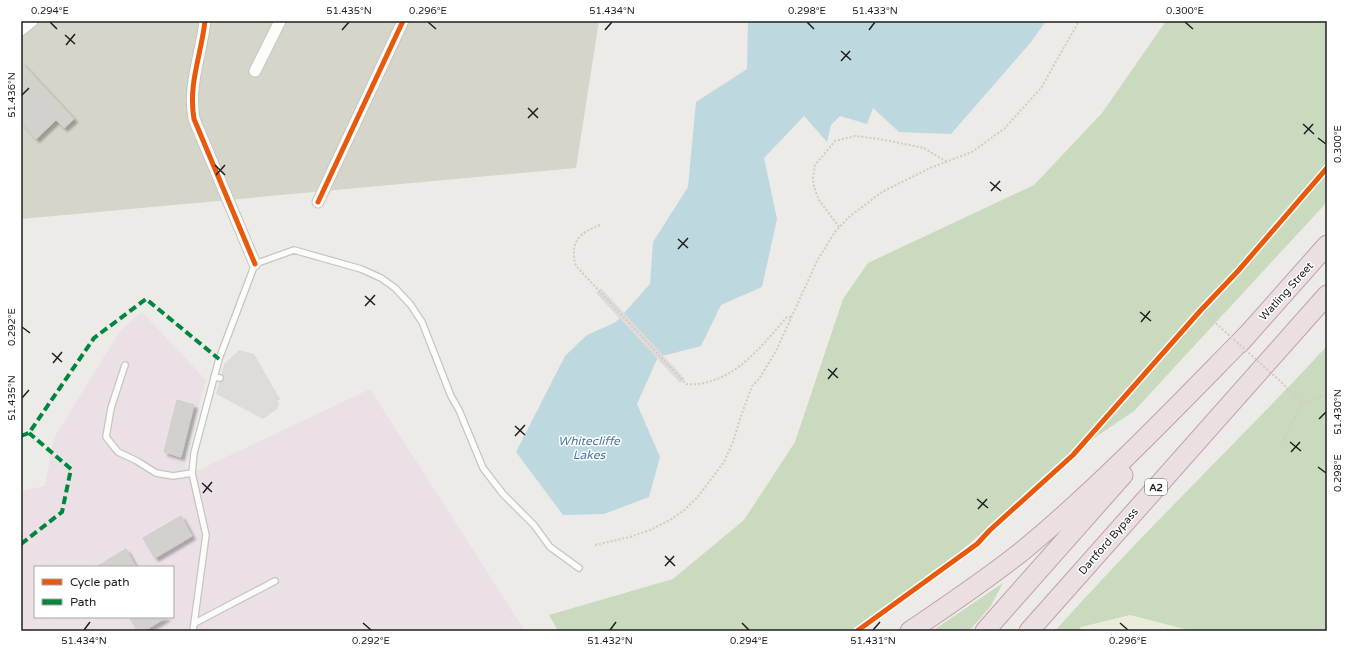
<svg xmlns="http://www.w3.org/2000/svg" width="1348" height="652" font-family="'Varela Round',sans-serif">
<defs>
<filter id="shadow"><feDropShadow dx="3.5" dy="3.5" stdDeviation="1" flood-color="#0004"/></filter>
</defs>
<rect width="100%" height="100%" fill="#edebe7"/>
<!-- industrial -->
<path fill="#eae0e6" fill-rule="evenodd" d="M 142,312 L 206,380 L 185,453 L 186,476 L 370,389 L 525,631 L 21,631 L 21,491 L 45,486 L 54,438 L 120,331 ZM 35,567 L 173,567 L 173,617 L 35,617 Z"/>
<!-- construction -->
<path fill="#d6d5c9" d="M 21,21 L 599,21 L 576,168 L 21,219 Z"/>
<!-- farmland -->
<path fill="#ececdb" d="M 1130,615 L 1192,631 L 1078,631 L 1081,627 Z"/>
<!-- forest -->
<g fill="#c9dabe">
<path d="M 1166,21 L 1327,21 L 1327,202 L 1134,411 L 1072,453 L 945,565 L 853,631 L 558,631 L 549,615 L 673,579 L 744,520 L 795,442 L 843,299 L 868,263 L 1034,185 L 1102,113 Z"/>
<path d="M 1327,346 L 1327,631 L 1192,631 L 1130,615 L 1081,627 L 1078,631 L 1055,631 C 1142,533 1238,442 1327,346 Z"/>
<path d="M 1003,583 L 990,607 L 969,631 L 932,631 Z"/>
</g>
<!-- parking -->
<path fill="#dddcdb" d="M 239,350 L 254,354 L 280,399 L 278,401 L 279,404 L 277,409 L 263,419 L 216,394 L 224,364 Z"/>
<!-- water -->
<path fill="#bdd8df" d="M 748,21 L 1046,21 L 1031,42 L 951,134 L 899,132 L 873,108 L 867,124 L 840,116 L 831,125 L 827,142 L 804,116 L 764,158 L 777,219 L 762,287 L 721,305 L 701,346 L 658,357 L 637,404 L 660,457 L 649,497 L 604,514 L 563,515 L 516,452 L 565,356 L 587,335 L 616,322 L 650,284 L 653,242 L 688,187 L 696,102 L 747,69 Z"/>
<!-- pier -->
<path fill="#dddcda" d="M 601,288 L 685,379 L 680,383 L 596,293 Z"/>
<!-- building -->
<g fill="#d3d1ce" stroke="#d0ccc9" filter="url(#shadow)">
<path d="M 21,62 L 74,119 L 64,128 L 56,120 L 36,139 L 21,122 Z"/>
<path d="M 177,400 L 194,405 L 181,457 L 164,452 Z"/>
<path d="M 181,516 L 192,536 L 155,558 L 143,538 Z"/>
<path d="M 126,549 L 136,567 L 96,567 Z"/>
<path d="M 129,617 L 167,617 L 144,631 L 138,631 Z"/>
</g>
<g fill="none" stroke-linecap="round" stroke-linejoin="round">
<defs>
<g id="lane">
<path d="M 125,365 L 111,408 L 106,437 L 118,452 L 137,461 L 156,473 L 173,476 L 192,473"/>
<path d="M 214,377 L 220,378"/>
<path d="M 195,623 L 275,581"/>
<path d="M 193,631 L 206,535 L 192,473 L 194,453 L 219,359 L 255,264 L 294,250 L 361,269 L 381,278 L 395,288 L 410,304 L 422,322 L 451,396 L 459,410 L 483,468 L 503,494 L 534,525 L 550,547 L 579,568"/>
</g>
<g id="street">
<path d="M 205,21 C 201,56 188,84 194,119 L 255,264"/>
<path d="M 21,30 L 32,21"/>
<path d="M 255,71 L 280,21"/>
<path d="M 318,202 L 403,21"/>
</g>
<g id="highway">
<path d="M 1240,343 L 1327,245"/>
<path d="M 910,631 C 950,604 989,578 1026,548 C 1104,483 1175,408 1246,336"/>
<path d="M 985,631 L 1123,475"/>
<path d="M 1029,631 L 1327,295"/>
</g>
</defs>
<!-- lane casing -->
<use href="#lane" stroke="#c6c5c3" stroke-width="8"/>
<!-- street casing -->
<use href="#street" stroke="#c6c5c3" stroke-width="13"/>
<!-- highway casing -->
<use href="#highway" stroke="#c1a0aa" stroke-width="21"/>
<!-- path -->
<g stroke="#d6c9c7" stroke-width="2" stroke-dasharray="2 2" stroke-linecap="butt">
<path d="M 600,225 C 579,233 569,242 576,266 L 686,384 C 693,385 701,384 708,382 C 742,373 764,343 787,317 L 792,317"/>
<path d="M 839,227 L 819,200 L 814,187 L 813,178 L 815,165 L 835,141 L 855,136 L 880,139 L 924,148 L 947,162"/>
<path d="M 1282,443 L 1302,403 L 1327,394"/>
<path d="M 595,545 L 630,537 L 650,530 L 670,520 L 683,511 L 697,498 L 724,462 L 733,442 L 741,416 L 752,386 L 759,379 L 776,351 L 817,261 L 835,232 L 849,217 L 882,192 L 930,168 L 972,152 L 1005,128 L 1041,88 L 1079,21"/>
</g>
<!-- lane -->
<use href="#lane" stroke="#fcfcfb" stroke-width="5.5"/>
<!-- street -->
<use href="#street" stroke="#fcfcfb" stroke-width="11"/>
<!-- highway -->
<use href="#highway" stroke="#eae0e1" stroke-width="19"/>
<!-- path-bridge -->
<path stroke="#d6c9c7" stroke-width="2" stroke-dasharray="2 2" stroke-linecap="butt" d="M 1201,310 L 1280,381 L 1302,403"/>
<!-- quiet -->
<g stroke="#00873e" stroke-width="4" stroke-dasharray="8 4" stroke-linecap="butt">
<path d="M 21,436 L 29,433 L 94,338 L 146,299 L 219,359"/>
<path d="M 21,544 L 62,512 L 71,469 L 29,433"/>
</g>
<defs>
<g id="cycleway">
<path d="M 205,21 C 201,56 188,84 194,119 L 255,264"/>
<path d="M 318,202 L 403,21"/>
<path d="M 857,631 L 977,544 L 990,530 L 1073,455 L 1201,310 L 1238,271 L 1327,168"/>
</g>
</defs>
<!-- cycleway casing -->
<use href="#cycleway" stroke="#fff" stroke-width="8"/>
<!-- cycleway -->
<use href="#cycleway" stroke="#e8590c" stroke-width="5"/>
</g>
<!-- ticks -->
<path fill="none" stroke="#1f1f1f" stroke-width="1.5" d="M 50,22 L 57,29M 428,22 L 436,29M 807,22 L 814,29M 1185,22 L 1193,29M 342,30 L 349,22M 605,30 L 612,22M 869,30 L 875,22M 65,35 L 75,44M 66,45 L 75,34M 841,51 L 851,60M 841,61 L 850,51M 22,95 L 29,88M 528,108 L 538,118M 528,118 L 538,108M 1303,124 L 1314,134M 1304,134 L 1313,124M 1318,138 L 1326,144M 215,165 L 225,175M 216,175 L 225,165M 990,182 L 1001,191M 991,191 L 1000,181M 678,239 L 688,248M 678,249 L 688,238M 365,296 L 375,305M 365,306 L 375,295M 1140,312 L 1151,321M 1141,322 L 1150,311M 22,327 L 30,333M 52,353 L 62,362M 53,363 L 62,352M 828,369 L 838,378M 828,379 L 837,368M 22,398 L 29,390M 1319,419 L 1326,412M 515,426 L 525,435M 515,436 L 525,425M 1290,442 L 1301,451M 1291,452 L 1300,442M 1318,467 L 1326,473M 202,483 L 212,492M 203,493 L 212,482M 977,499 L 988,508M 978,509 L 987,499M 665,556 L 675,566M 665,566 L 674,556M 363,623 L 371,630M 742,623 L 749,630M 1120,623 L 1128,630M 84,630 L 90,622M 610,630 L 616,622M 873,630 L 880,622"/>
<g text-anchor="middle" stroke-width="3" stroke-linejoin="round" paint-order="stroke">
<!-- shield labels -->
<rect fill="#fff" stroke="#626262" stroke-width="1" x="1145" y="479" width="22" height="16" rx="3"/>
<g font-size="10" font-weight="bold" fill="#1f1f1f">
<text x="1156" y="491">A2</text>
</g>
<!-- street labels -->
<g font-size="11" fill="#1f1f1f" stroke="#fff">
<text transform="translate(1286 291) rotate(-48)" y="4">Watling Street</text>
<text transform="translate(1108 541) rotate(-49)" y="4">Dartford Bypass</text>
</g>
<!-- water labels -->
<g font-size="12" font-style="italic" fill="#4c79a2" stroke="#fff">
<text x="589" y="445">Whitecliffe<tspan x="589" dy="14">Lakes</tspan></text>
</g>
</g>
<!-- border -->
<rect width="1348" height="652" fill="none" stroke="#ffffff" stroke-width="44"/>
<!-- legend -->
<rect x="34" y="566" width="140" height="52" fill="#ffffff" stroke="#a5a5a5"/>
<rect x="42" y="579" width="20" height="6" fill="#e8590c" stroke="#a5a5a5"/>
<text x="70" y="586" font-size="12" fill="#1f1f1f">Cycle path</text>
<rect x="42" y="599" width="20" height="6" fill="#00873e" stroke="#a5a5a5"/>
<text x="70" y="606" font-size="12" fill="#1f1f1f">Path</text>
<rect x="22" y="22" width="1304" height="608" fill="none" stroke="#1f1f1f" stroke-width="1.5"/>
<g font-size="10" text-anchor="middle" fill="#1f1f1f">
<text x="50" y="14">0.294°E</text>
<text x="349" y="14">51.435°N</text>
<text x="428" y="14">0.296°E</text>
<text x="612" y="14">51.434°N</text>
<text x="807" y="14">0.298°E</text>
<text x="875" y="14">51.433°N</text>
<text x="1185" y="14">0.300°E</text>
<text transform="translate(11 95) rotate(-90)" y="4">51.436°N</text>
<text transform="translate(1337 144) rotate(-90)" y="4">0.300°E</text>
<text transform="translate(11 327) rotate(-90)" y="4">0.292°E</text>
<text transform="translate(11 398) rotate(-90)" y="4">51.435°N</text>
<text transform="translate(1337 412) rotate(-90)" y="4">51.430°N</text>
<text transform="translate(1337 473) rotate(-90)" y="4">0.298°E</text>
<text x="84" y="644">51.434°N</text>
<text x="371" y="644">0.292°E</text>
<text x="610" y="644">51.432°N</text>
<text x="749" y="644">0.294°E</text>
<text x="873" y="644">51.431°N</text>
<text x="1128" y="644">0.296°E</text>
</g>
</svg>
